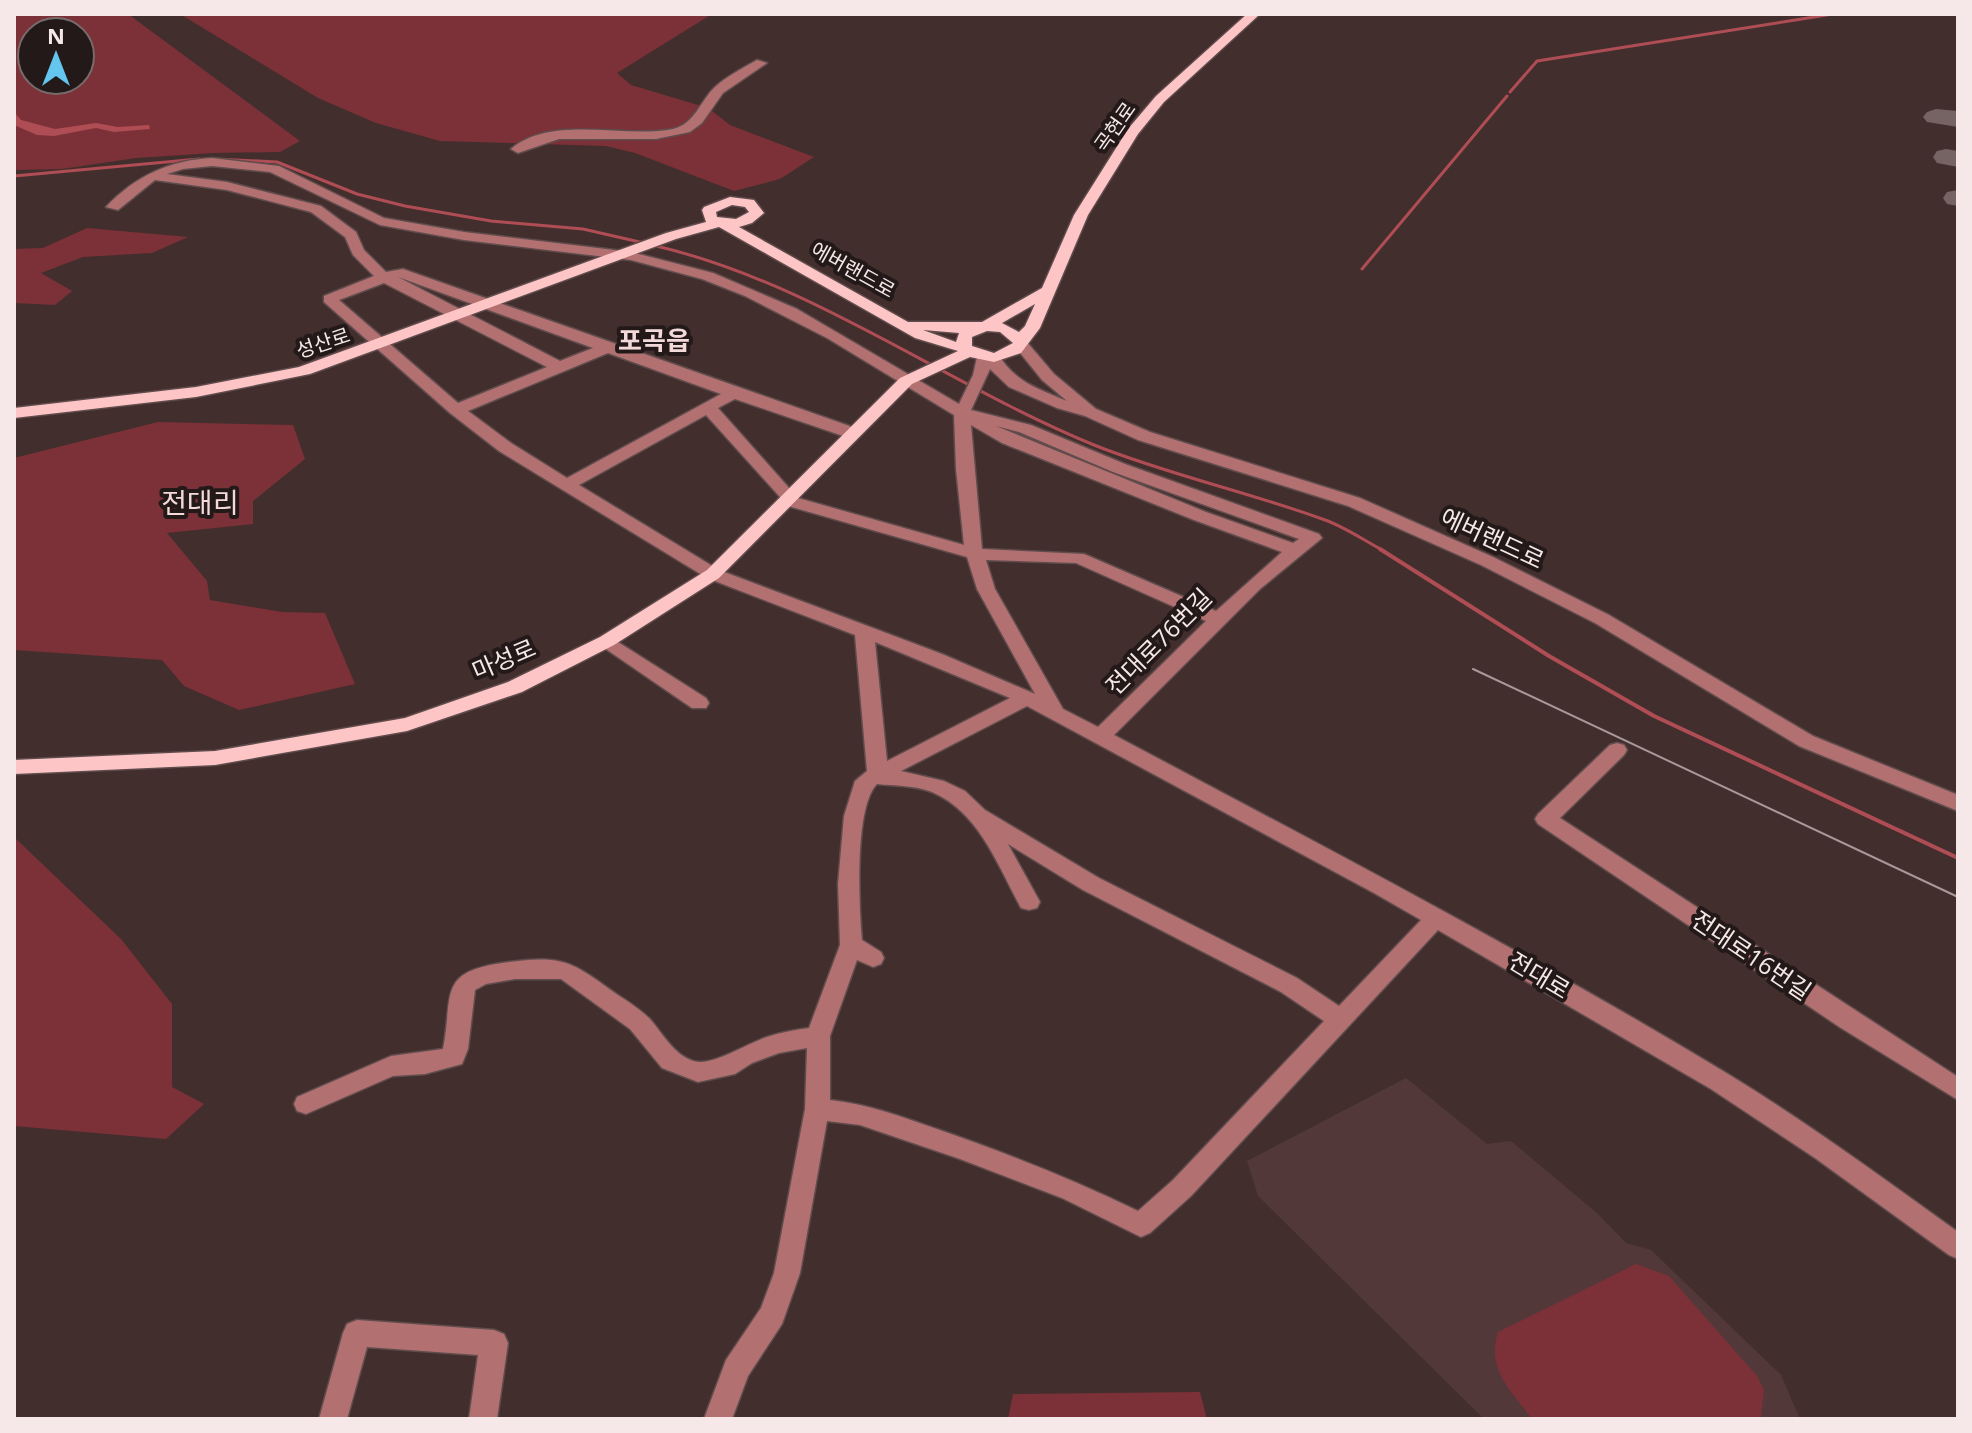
<svg xmlns="http://www.w3.org/2000/svg" width="1972" height="1433" font-family="'Open Sans','Noto Sans KR',sans-serif">
<rect width="100%" height="100%" fill="#432e2e"/>
<!-- built -->
<path fill="#533839" d="M 1406,1078 L 1487,1144 L 1511,1141 L 1598,1214 L 1626,1243 L 1651,1250 L 1781,1375 L 1800,1419 L 1484,1419 L 1258,1196 L 1247,1161 Z"/>
<!-- green -->
<g fill="#7b3137" fill-rule="evenodd">
<path d="M 14,14 L 128,14 L 300,141 L 280,152 L 214,153 L 136,158 L 62,169 L 14,170 ZM 32,32 L 80,32 L 80,80 L 32,80 Z"/>
<path d="M 180,14 L 712,14 L 617,73 L 631,85 L 708,108 L 730,125 L 814,157 L 780,179 L 734,191 L 635,153 L 606,146 L 440,141 L 376,123 L 318,98 Z"/>
<path d="M 87,228 L 188,237 L 152,253 L 83,257 L 41,273 L 72,291 L 55,305 L 14,303 L 14,249 L 43,248 Z"/>
<path d="M 158,422 L 293,425 L 305,459 L 253,501 L 253,524 L 167,533 L 207,581 L 210,600 L 282,612 L 325,613 L 355,684 L 239,710 L 184,686 L 162,660 L 14,650 L 14,458 Z"/>
<path d="M 14,837 L 121,939 L 172,1004 L 172,1087 L 204,1104 L 166,1139 L 14,1126 Z"/>
<path d="M 1636,1264 L 1669,1276 L 1757,1376 L 1764,1390 L 1761,1417 L 1532,1419 C 1511,1390 1486,1370 1498,1332 Z"/>
<path d="M 1200,1392 L 1207,1419 L 1008,1419 L 1013,1394 Z"/>
</g>
<!-- water -->
<path fill="#af4d54" d="M 14,112 L 21,120 L 55,129 L 96,123 L 118,127 L 149,125 L 150,129 L 114,132 L 96,128 L 54,136 L 37,135 L 14,125 Z"/>
<g fill="none" stroke-linecap="round" stroke-linejoin="round">
<!-- stream-far1 -->
<g stroke="#af4d54" stroke-width="3">
<path d="M 1510,92 L 1537,61 L 1833,14"/>
<path d="M 216,159 L 277,162 L 357,194 L 405,206 L 491,221 L 583,229 L 644,243"/>
<path d="M 14,176 L 199,159"/>
<path d="M 652,245 C 811,281 945,384 1094,445 C 1169,475 1249,492 1325,520 C 1345,527 1365,541 1384,551"/>
<path d="M 1362,269 L 1507,96"/>
</g>
<!-- stream -->
<path stroke="#af4d54" stroke-width="4" d="M 1380,549 L 1549,656 L 1654,716 L 1958,858"/>
<!-- taxiway -->
<g fill="#766363" fill-rule="evenodd">
<path d="M 1936,109 L 1958,111 L 1958,127 L 1927,122 L 1923,117 L 1927,112 Z"/>
<path d="M 1946,149 L 1958,151 L 1958,167 L 1937,163 L 1933,157 L 1937,151 Z"/>
<path d="M 1958,190 L 1958,206 L 1947,204 L 1943,198 L 1947,192 Z"/>
</g>
<defs>
<g id="minor">
<path d="M 757,60 L 767,63 L 723,93 L 702,123 L 690,132 L 656,139 L 559,139 L 518,153 L 511,149 C 552,114 625,139 673,129 C 695,124 700,101 715,87 C 727,76 743,68 757,60 Z"/>
<path d="M 212,158 L 279,166 L 384,218 L 464,232 L 631,252 L 713,273 L 797,309 L 959,404 L 973,375 L 977,357 L 985,352 L 998,354 C 1016,383 1037,388 1067,401 L 1042,380 L 1013,344 L 1016,341 L 1026,341 L 1054,374 L 1096,409 L 1150,432 L 1360,498 L 1493,557 L 1609,615 L 1813,736 L 1958,795 L 1958,811 L 1799,746 L 1595,623 L 1481,565 L 1348,506 L 1138,440 L 1085,416 L 1057,408 L 1009,387 L 990,369 L 971,410 L 1031,425 L 1125,464 L 1319,534 L 1322,538 L 1260,589 L 1114,735 C 1321,845 1528,953 1728,1074 C 1808,1123 1883,1178 1958,1232 L 1958,1259 L 1949,1255 L 1815,1158 L 1711,1089 L 1438,930 L 1191,1196 L 1150,1233 L 1141,1237 L 1062,1198 L 960,1159 L 860,1125 L 827,1121 L 800,1273 L 782,1324 L 748,1376 L 732,1419 L 704,1419 L 726,1360 L 761,1308 L 774,1273 L 805,1109 L 807,1048 L 779,1053 L 752,1063 L 735,1074 L 698,1082 L 662,1068 L 630,1029 L 561,979 L 515,979 L 486,984 L 475,990 L 468,1049 L 462,1064 L 425,1074 L 393,1076 L 306,1114 L 297,1111 L 294,1104 L 297,1097 L 391,1056 L 443,1049 C 454,993 436,971 509,962 C 564,955 572,962 615,993 C 627,1001 640,1009 650,1019 C 663,1034 677,1060 699,1062 C 717,1063 749,1043 767,1037 C 781,1032 795,1030 809,1028 L 840,945 L 838,884 L 844,816 L 855,781 L 867,771 L 855,635 L 707,578 L 499,451 L 450,413 L 324,302 L 324,296 L 374,276 L 353,255 L 345,237 L 311,212 L 227,190 L 155,180 L 118,210 L 106,207 C 135,176 170,160 212,158 ZM 212,166 L 270,172 L 380,225 L 464,240 L 631,260 L 702,279 L 745,296 L 827,338 L 954,415 L 956,469 L 964,545 L 798,498 L 718,408 L 735,399 L 846,437 L 858,437 L 860,433 L 858,429 L 403,269 L 386,272 L 364,250 L 356,232 L 321,206 L 227,182 L 167,174 L 183,169 ZM 398,277 L 593,348 L 560,361 ZM 384,283 L 547,367 L 458,403 L 339,300 ZM 608,353 L 721,394 L 567,478 L 511,443 L 468,411 ZM 706,415 L 780,497 L 781,504 L 967,557 L 977,589 L 1035,694 L 942,654 L 719,570 L 579,485 ZM 971,425 L 1002,443 L 1194,520 L 1282,552 L 1216,611 L 1084,554 L 982,549 ZM 996,426 L 1019,432 L 1113,472 L 1299,539 L 1293,543 L 1206,512 ZM 986,560 L 1076,563 L 1206,621 L 1098,727 L 1063,709 L 995,589 ZM 875,642 L 1010,698 L 887,761 ZM 1027,706 L 1374,893 L 1421,920 L 1339,1006 L 1297,978 L 1099,878 L 985,810 L 965,791 L 944,781 L 901,771 ZM 877,784 C 895,786 914,785 932,792 C 979,812 998,866 1021,908 L 1029,910 L 1037,908 L 1040,902 L 1008,844 L 1083,890 L 1281,992 L 1324,1021 L 1173,1180 L 1138,1211 C 1073,1179 1006,1153 937,1129 C 902,1117 868,1104 830,1100 L 830,1036 L 857,960 L 873,967 L 881,964 L 884,958 L 881,952 L 862,940 C 859,907 854,807 877,784 Z"/>
<path d="M 607,635 L 706,698 L 709,703 L 706,708 L 692,708 L 600,645 L 597,641 Z"/>
<path d="M 1617,743 L 1624,745 L 1627,750 L 1624,755 L 1560,818 L 1958,1077 L 1958,1100 L 1841,1028 L 1538,824 L 1535,819 L 1538,814 L 1610,745 Z"/>
<path d="M 357,1320 L 494,1330 L 504,1334 L 508,1343 L 497,1419 L 469,1419 L 478,1355 L 367,1347 L 347,1419 L 319,1419 L 343,1333 L 347,1324 Z"/>
</g>
<path id="major" d="M 1247,14 L 1260,14 L 1164,102 L 1138,134 L 1088,215 L 1040,328 L 1021,353 L 994,362 L 970,357 L 912,384 L 719,578 L 614,645 L 522,692 L 407,731 L 215,765 L 14,774 L 14,760 L 215,751 L 405,718 L 508,682 L 600,637 L 707,570 L 900,378 L 958,351 L 915,338 L 719,227 L 676,239 L 310,374 L 196,397 L 14,418 L 14,408 L 196,387 L 299,367 L 666,233 L 706,222 L 702,210 L 704,207 L 730,197 L 754,200 L 764,213 L 752,223 L 739,227 L 908,322 L 982,322 L 1042,288 L 1074,215 L 1128,129 L 1156,96 ZM 732,205 L 745,207 L 749,212 L 736,219 L 717,217 L 716,212 ZM 1035,304 L 1025,326 L 1019,332 L 1002,323 ZM 923,330 L 959,333 L 956,342 ZM 987,331 L 1000,332 L 1013,343 L 994,353 L 972,346 L 972,337 Z"/>
</defs>
<!-- minor casing -->
<use href="#minor" stroke="#604c4c" stroke-width="3"/>
<!-- major casing -->
<use href="#major" stroke="#604c4c" stroke-width="3"/>
<!-- minor -->
<use href="#minor" fill="#b27071" fill-rule="evenodd"/>
<!-- major -->
<use href="#major" fill="#fdc5c5" fill-rule="evenodd"/>
<!-- tram -->
<path stroke="#a99898" stroke-width="2" d="M 1473,669 L 1958,897"/>
</g>
<g text-anchor="middle" stroke-width="8" stroke-linejoin="round" paint-order="stroke">
<!-- far-street labels -->
<g font-size="20" fill="#f6e8e8" stroke="#231919">
<text transform="translate(1115 127) rotate(-55)" y="7">곡현로</text>
<text transform="translate(853 270) rotate(29)" y="7">에버랜드로</text>
<text transform="translate(323 343) rotate(-18)" y="7">성산로</text>
</g>
<!-- street labels -->
<g font-size="24" fill="#f6e8e8" stroke="#231919">
<text transform="translate(1492 539) rotate(25)" y="8">에버랜드로</text>
<text transform="translate(1159 642) rotate(-45)" y="8">전대로76번길</text>
<text transform="translate(504 660) rotate(-23)" y="8">마성로</text>
<text transform="translate(1751 956) rotate(34)" y="8">전대로16번길</text>
<text transform="translate(1539 976) rotate(31)" y="8">전대로</text>
</g>
<!-- far-district labels -->
<g font-size="26" font-weight="bold" fill="#f4d9d9" stroke="#231919">
<text x="654" y="350">포곡읍</text>
</g>
<!-- quarter labels -->
<g font-size="28" fill="#f4d9d9" stroke="#231919">
<text x="200" y="513">전대리</text>
</g>
</g>
<!-- border -->
<rect width="1972" height="1433" fill="none" stroke="#f6e8e8" stroke-width="32"/>
<!-- north arrow -->
<g transform="translate(56 56)"><circle r="38" fill="#231919" stroke="#776c6c" stroke-width="2"/>
<path d="M0-6L14 30L0 20L-14 30Z" fill="#64c5ee"/>
<text y="-12" font-size="22" font-weight="bold" text-anchor="middle" fill="#f6e8e8">N</text>
</g>
</svg>
